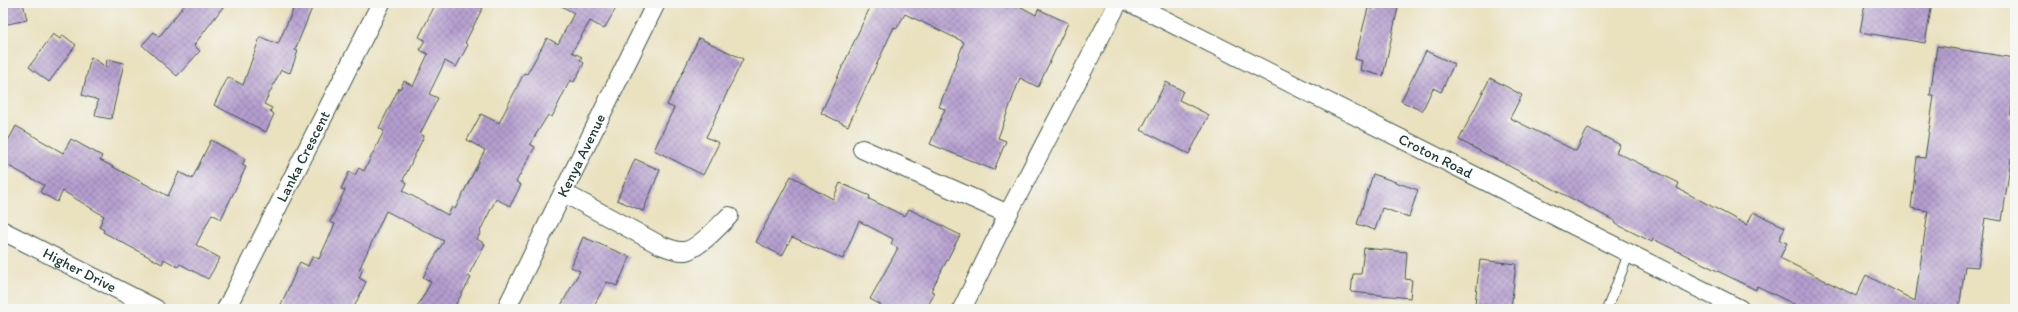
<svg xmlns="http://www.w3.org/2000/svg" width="2018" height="312" font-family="Itim,sans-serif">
<defs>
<pattern id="building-cross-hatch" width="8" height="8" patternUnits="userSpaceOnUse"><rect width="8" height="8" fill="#b59ecf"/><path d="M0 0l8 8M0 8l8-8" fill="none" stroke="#9382a9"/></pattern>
</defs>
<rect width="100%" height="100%" fill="#f6f6f2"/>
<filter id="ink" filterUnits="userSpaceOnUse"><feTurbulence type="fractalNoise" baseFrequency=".025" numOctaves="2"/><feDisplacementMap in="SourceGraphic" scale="8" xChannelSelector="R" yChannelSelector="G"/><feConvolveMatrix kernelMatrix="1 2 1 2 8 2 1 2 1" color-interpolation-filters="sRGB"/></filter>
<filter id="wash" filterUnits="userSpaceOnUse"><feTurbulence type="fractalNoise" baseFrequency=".012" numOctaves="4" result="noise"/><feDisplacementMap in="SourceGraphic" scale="16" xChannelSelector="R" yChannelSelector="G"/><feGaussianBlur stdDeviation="0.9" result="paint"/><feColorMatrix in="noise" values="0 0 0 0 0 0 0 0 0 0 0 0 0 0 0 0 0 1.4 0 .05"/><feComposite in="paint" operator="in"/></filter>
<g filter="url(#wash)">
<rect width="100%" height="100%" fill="#eae1bf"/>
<g id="blocks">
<!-- building -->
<g fill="url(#building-cross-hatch)">
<path d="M 3,3 L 23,3 L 27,20 L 3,25 Z"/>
<path d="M 186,3 L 226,3 L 194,45 L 200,51 L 177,76 L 142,45 L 154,32 L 159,37 Z"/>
<path d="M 296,3 L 314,3 L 295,50 L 298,51 L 290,73 L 281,70 L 264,104 L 272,108 L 270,111 L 274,114 L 266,132 L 214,105 L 228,77 L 243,85 L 260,37 L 278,44 Z"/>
<path d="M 436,3 L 485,3 L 465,43 L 468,45 L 456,67 L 445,61 L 429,94 L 438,98 L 420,134 L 424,136 L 403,180 L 407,183 L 403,191 L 448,215 L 452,207 L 455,209 L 485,150 L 467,140 L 481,114 L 499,123 L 524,73 L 527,74 L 547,38 L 558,44 L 574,13 L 556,3 L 619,3 L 604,29 L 590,21 L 572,52 L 582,57 L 580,60 L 584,63 L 574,82 L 570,80 L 552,117 L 548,115 L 530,144 L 535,147 L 516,182 L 521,185 L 510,206 L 496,199 L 480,231 L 481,232 L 477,239 L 485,244 L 468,276 L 471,278 L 453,309 L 416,309 L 431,282 L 423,277 L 444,241 L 386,211 L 359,270 L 362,271 L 359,278 L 366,282 L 353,309 L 279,309 L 300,262 L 308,266 L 313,256 L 319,259 L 335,224 L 330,222 L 345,190 L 341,189 L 349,172 L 355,175 L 359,168 L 364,171 L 384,131 L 379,128 L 399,88 L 400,89 L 404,81 L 413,86 L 428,54 L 420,50 L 425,40 L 419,37 Z"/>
<path d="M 872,3 L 1014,3 L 1036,15 L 1038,9 L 1068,23 L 1038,87 L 1020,78 L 998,138 L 1006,141 L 994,170 L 930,144 L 945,109 L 939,107 L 964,42 L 905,14 L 897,28 L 894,27 L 848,126 L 821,113 Z"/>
<path d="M 1375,3 L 1399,3 L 1383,76 L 1360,70 L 1362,61 L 1355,59 L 1368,8 L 1373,9 Z"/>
<path d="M 1865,3 L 1932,3 L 1925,43 L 1860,32 Z"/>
<path d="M 53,34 L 60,39 L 63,35 L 76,45 L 49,82 L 29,67 Z"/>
<path d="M 699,38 L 743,59 L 706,137 L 719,143 L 703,175 L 654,150 L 674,108 L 667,105 Z"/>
<path d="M 1937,46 L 2015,58 L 2015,80 L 2010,116 L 2015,117 L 2015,148 L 2014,158 L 2011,158 L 2002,221 L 1985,218 L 1978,267 L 1965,266 L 1959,309 L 1804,309 L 1757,286 L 1756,290 L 1653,239 L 1652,242 L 1614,223 L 1615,221 L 1459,140 L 1490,78 L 1522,95 L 1510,118 L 1576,151 L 1588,128 L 1620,145 L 1616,152 L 1679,183 L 1677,188 L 1747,225 L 1753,212 L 1785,227 L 1779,240 L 1787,243 L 1780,258 L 1856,296 L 1866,275 L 1915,301 L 1928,211 L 1911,208 L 1917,157 L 1925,158 L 1934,96 L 1930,96 Z"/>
<path d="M 1426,51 L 1454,64 L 1441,92 L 1433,88 L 1422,111 L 1401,101 Z"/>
<path d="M 91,57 L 106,67 L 107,59 L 124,63 L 111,119 L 95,116 L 98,100 L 82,95 Z"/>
<path d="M 1166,82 L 1183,91 L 1179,100 L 1209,115 L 1189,154 L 1141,130 Z"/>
<path d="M 16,126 L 63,153 L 71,139 L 102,156 L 100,160 L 168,196 L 179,172 L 192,179 L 211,140 L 245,159 L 242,165 L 246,167 L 221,219 L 212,214 L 196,245 L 220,258 L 208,279 L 180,264 L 178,267 L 164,259 L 162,264 L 103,232 L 104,230 L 99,227 L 104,216 L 63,191 L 57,202 L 40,192 L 44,185 L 3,163 L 3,150 Z"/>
<path d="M 635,159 L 660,170 L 643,211 L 617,200 Z"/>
<path d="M 1373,174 L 1418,190 L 1409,217 L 1382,208 L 1375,230 L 1357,224 Z"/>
<path d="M 791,176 L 833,199 L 840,183 L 870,196 L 869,199 L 905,216 L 909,209 L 960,235 L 931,291 L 935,293 L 926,309 L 888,309 L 870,299 L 898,248 L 891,244 L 893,239 L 859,221 L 843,259 L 792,237 L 782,256 L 756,242 Z"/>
<path d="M 583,237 L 630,257 L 617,286 L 607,282 L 592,309 L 559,309 L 580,271 L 571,267 Z"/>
<path d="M 1364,248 L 1407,252 L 1405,279 L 1412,280 L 1410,298 L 1351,292 L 1353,274 L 1361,274 Z"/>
<path d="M 1480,260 L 1516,264 L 1511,308 L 1475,304 Z"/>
</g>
</g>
</g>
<g filter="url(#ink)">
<use href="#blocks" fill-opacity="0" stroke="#3d5649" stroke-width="1"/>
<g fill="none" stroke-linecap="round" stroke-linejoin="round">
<defs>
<path id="service" d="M 1607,309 L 1629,253"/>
<g id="minor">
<path id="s1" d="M 1131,3 L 1740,309"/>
<path d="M 862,149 L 1008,214"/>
<path d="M 564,193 L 658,244 C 666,247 676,252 685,251 C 698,249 719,226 729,216"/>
<path id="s2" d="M 3,231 L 156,309"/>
<path id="s3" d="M 226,309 L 381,3"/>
<path id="s4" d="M 506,309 L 656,3"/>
<path d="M 962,309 L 1008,214 L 1118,3"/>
</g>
</defs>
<!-- service casing -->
<use href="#service" stroke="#3d5649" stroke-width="11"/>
<!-- minor casing -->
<use href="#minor" stroke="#3d5649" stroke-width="20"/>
<!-- service -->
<use href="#service" stroke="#fff" stroke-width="9"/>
<!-- minor -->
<use href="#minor" stroke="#fff" stroke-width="18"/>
</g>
</g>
<g text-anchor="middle" stroke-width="3" stroke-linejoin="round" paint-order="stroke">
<!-- street labels -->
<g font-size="15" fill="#1f3d34" stroke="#f6f6f2">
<text dy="5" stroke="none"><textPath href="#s3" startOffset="171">Lanka Crescent</textPath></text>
<text dy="5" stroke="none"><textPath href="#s4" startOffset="171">Kenya Avenue</textPath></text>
<text dy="5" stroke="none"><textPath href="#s1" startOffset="341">Croton Road</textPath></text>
<text dy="5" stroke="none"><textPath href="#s2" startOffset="86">Higher Drive</textPath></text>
</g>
</g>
<!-- margin -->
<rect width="2018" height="312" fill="none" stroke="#f6f6f2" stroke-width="16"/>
</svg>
